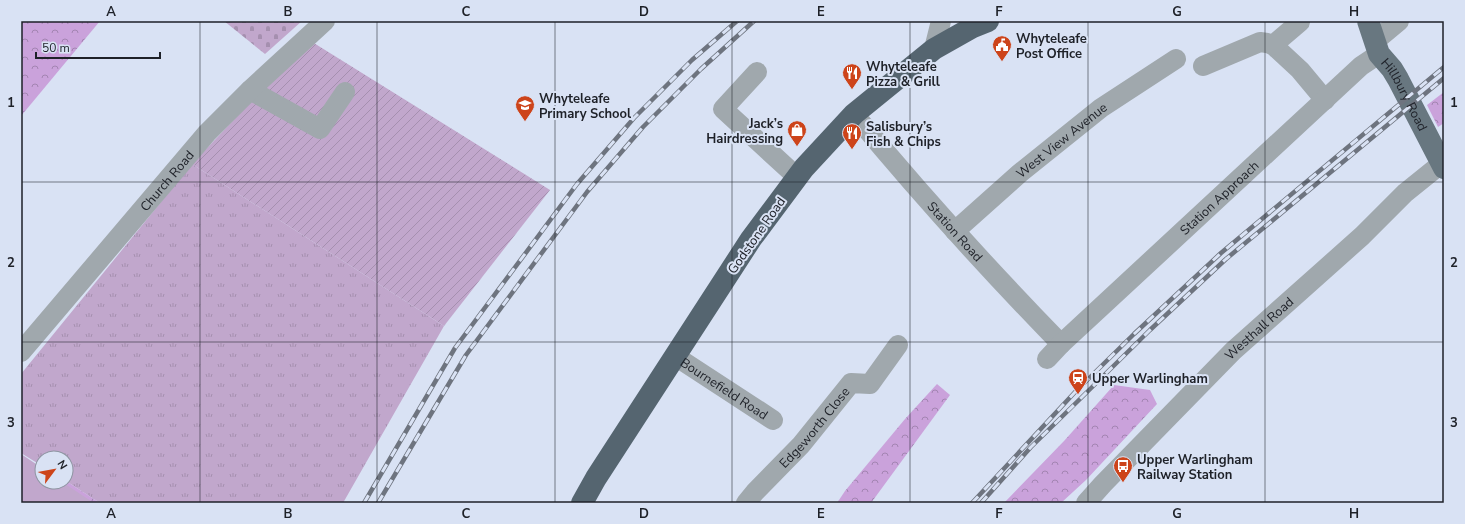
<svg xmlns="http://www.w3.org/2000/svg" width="1465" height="524" font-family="'Nunito Sans',sans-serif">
<defs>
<pattern id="grass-tufts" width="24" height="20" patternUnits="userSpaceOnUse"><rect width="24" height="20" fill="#c1a7cc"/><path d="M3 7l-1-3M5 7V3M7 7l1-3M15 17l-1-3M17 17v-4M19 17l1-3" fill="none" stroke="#a58faf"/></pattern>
<pattern id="forest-crowns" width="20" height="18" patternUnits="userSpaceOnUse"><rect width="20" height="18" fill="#caa2db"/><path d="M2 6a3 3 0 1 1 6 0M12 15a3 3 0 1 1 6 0" fill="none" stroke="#a384b2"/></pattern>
<pattern id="cemetery-stones" width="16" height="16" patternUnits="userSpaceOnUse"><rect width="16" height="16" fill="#c1a7cc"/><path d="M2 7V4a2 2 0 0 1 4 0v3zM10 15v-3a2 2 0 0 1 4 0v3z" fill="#a58faf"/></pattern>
<pattern id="garden-furrows" width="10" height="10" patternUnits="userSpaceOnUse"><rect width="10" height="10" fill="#c1a7cc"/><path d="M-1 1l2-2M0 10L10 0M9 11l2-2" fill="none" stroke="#a58faf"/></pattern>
</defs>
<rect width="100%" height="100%" fill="#d9e2f4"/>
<!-- grass -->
<path fill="url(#grass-tufts)" d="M 192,164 L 444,326 L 343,503 L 100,503 L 66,481 L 66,458 L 42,458 L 42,466 L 21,453 L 21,374 Z"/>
<!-- forest -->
<g fill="url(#forest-crowns)">
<path d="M 21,21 L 100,21 L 21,116 Z"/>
<path d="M 1444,92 L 1444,123 L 1438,127 L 1427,105 Z"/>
<path d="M 937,384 L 950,395 L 871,503 L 837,503 L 845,491 L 905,419 Z"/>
<path d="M 1114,385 L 1150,390 L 1157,404 L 1086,480 L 1061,503 L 1004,503 L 1064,441 Z"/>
<path d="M 66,481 L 100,503 L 81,503 L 52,482 Z"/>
</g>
<!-- cemetery -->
<path fill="url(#cemetery-stones)" d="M 224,21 L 302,21 L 265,54 Z"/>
<!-- garden -->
<path fill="url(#garden-furrows)" d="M 309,40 L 550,190 L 444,326 L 192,164 Z"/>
<!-- pitch -->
<path fill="#c1a7cc" d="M 21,454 L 42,468 L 42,482 L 62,482 L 94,503 L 21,503 Z"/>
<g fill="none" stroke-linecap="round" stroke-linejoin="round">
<!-- minor -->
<g stroke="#a0a8ad" stroke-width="20">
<path d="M 1375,41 L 1399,21"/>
<path d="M 1273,45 L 1300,70 L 1325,100"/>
<path d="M 934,49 L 941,21"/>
<path d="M 1203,66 L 1260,42 L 1267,43 L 1273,45 L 1300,22"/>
<path d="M 757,72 L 723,109 L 797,177"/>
<path d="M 250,90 L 320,129 L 345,92"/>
<path id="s1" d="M 854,114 C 920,194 989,270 1061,344"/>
<path id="s2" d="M 955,231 L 1020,173 L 1101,108 L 1176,59"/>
<path id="s3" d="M 21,352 L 207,133 L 250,90 L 325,21"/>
<path id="s4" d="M 675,356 L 773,420"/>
<path id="s5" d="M 1047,359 L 1061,344 L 1361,66 L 1379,54"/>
<path id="s6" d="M 746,503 L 755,492 L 801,445 L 851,383 L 870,384 L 898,345"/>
<path id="s7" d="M 1086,503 L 1103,484 L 1233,351 L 1362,236 L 1405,193 L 1441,164"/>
</g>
<!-- major -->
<path stroke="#687780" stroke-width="22" id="s8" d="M 1368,21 L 1379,54 L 1392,69 L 1398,79 L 1444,168"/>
<!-- highway -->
<path stroke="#556570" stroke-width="22" d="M 582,503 L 596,478 L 751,239 L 804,168 L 854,114 L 934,49 L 973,27 L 988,21"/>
<defs>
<g id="rail">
<path d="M 364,503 L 455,348 L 577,184 L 634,118 L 692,60 L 737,21"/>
<path d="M 378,503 L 466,355 L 587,192 L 643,127 L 701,69 L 754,21"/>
<path d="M 972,503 L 1076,391 L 1134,334 L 1221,253 L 1444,67"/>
<path d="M 981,503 L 1031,447 L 1081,398 L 1150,330 L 1226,259 L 1444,78"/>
</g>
</defs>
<!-- rail casing -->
<use href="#rail" stroke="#6e747f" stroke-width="4.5"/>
<!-- rail -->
<use href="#rail" stroke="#d9e2f4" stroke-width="3" stroke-dasharray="9" stroke-linecap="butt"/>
</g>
<!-- grid -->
<path fill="none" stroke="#1e2128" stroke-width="1" stroke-opacity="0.55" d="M 200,21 L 200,503M 377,21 L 377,503M 555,21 L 555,503M 732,21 L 732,503M 910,21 L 910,503M 1088,21 L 1088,503M 1265,21 L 1265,503M 21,182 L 1444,182M 21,342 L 1444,342"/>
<!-- icons -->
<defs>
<symbol id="civic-pin" viewBox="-11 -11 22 30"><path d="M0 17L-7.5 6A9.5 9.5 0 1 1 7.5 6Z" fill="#cd441a" stroke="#d9e2f4"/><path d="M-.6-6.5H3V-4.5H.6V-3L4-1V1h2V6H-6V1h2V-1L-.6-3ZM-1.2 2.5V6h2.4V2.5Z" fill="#fff"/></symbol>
<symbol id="restaurant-pin" viewBox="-11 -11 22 30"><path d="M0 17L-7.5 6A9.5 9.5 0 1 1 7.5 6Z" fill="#cd441a" stroke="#d9e2f4"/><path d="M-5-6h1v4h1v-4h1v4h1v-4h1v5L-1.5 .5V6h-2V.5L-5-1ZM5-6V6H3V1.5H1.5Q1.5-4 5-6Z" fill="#fff"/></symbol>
<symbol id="school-pin" viewBox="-11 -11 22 30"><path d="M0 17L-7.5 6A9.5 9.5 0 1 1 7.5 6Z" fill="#cd441a" stroke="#d9e2f4"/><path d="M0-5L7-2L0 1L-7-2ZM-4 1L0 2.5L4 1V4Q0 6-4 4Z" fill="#fff"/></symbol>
<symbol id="shop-pin" viewBox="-11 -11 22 30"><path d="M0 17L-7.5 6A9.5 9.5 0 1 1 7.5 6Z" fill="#cd441a" stroke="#d9e2f4"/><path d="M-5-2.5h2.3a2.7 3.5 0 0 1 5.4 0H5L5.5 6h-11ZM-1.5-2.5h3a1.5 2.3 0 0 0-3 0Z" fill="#fff"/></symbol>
<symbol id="station-pin" viewBox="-11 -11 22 30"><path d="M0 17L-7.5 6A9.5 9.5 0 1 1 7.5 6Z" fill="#cd441a" stroke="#d9e2f4"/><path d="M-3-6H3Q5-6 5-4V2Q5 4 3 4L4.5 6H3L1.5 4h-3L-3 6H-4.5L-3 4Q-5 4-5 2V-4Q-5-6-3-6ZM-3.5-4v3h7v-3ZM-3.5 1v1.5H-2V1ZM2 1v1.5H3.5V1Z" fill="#fff"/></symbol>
<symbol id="bus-pin" viewBox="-11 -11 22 30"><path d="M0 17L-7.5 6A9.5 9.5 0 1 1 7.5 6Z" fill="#cd441a" stroke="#d9e2f4"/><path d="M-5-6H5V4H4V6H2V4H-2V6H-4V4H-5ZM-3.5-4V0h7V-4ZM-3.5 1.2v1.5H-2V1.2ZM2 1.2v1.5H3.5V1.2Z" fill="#fff"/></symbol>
</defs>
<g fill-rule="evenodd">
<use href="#civic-pin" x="991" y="34" width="22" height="30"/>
<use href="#restaurant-pin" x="841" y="62" width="22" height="30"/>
<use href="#school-pin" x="514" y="94" width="22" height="30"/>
<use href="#shop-pin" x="786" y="119" width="22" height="30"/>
<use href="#restaurant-pin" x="841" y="122" width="22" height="30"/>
<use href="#station-pin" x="1067" y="367" width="22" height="30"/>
<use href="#bus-pin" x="1112" y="455" width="22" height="30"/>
</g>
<g text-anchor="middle" stroke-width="4" stroke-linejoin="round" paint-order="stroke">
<!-- poi labels -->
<g font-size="13" font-weight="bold" fill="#1e2128" stroke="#d9e2f4" text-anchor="start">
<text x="1016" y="43">Whyteleafe<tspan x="1016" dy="15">Post Office</tspan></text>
<text x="866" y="71">Whyteleafe<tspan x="866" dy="15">Pizza &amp; Grill</tspan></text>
<text x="539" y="103">Whyteleafe<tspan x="539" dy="15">Primary School</tspan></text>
<text x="783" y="128" text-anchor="end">Jack’s<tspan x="783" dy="15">Hairdressing</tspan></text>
<text x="866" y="131">Salisbury’s<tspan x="866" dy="15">Fish &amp; Chips</tspan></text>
<text x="1092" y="383">Upper Warlingham</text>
<text x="1137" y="464">Upper Warlingham<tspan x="1137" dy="15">Railway Station</tspan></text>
</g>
<!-- street labels -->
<g font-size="13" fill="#1e2128" stroke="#d9e2f4">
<text dy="5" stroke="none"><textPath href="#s8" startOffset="83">Hillbury Road</textPath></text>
<text dy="5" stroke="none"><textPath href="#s2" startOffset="140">West View Avenue</textPath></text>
<text dy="5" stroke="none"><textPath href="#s3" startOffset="225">Church Road</textPath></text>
<text dy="5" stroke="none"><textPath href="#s5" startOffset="236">Station Approach</textPath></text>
<text dy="5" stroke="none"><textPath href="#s1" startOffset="155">Station Road</textPath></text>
<text transform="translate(756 235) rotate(-55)" y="5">Godstone Road</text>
<text dy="5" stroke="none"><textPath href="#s7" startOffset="246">Westhall Road</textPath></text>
<text dy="5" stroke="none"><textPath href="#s4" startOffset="59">Bournefield Road</textPath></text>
<text dy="5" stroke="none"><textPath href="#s6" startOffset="102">Edgeworth Close</textPath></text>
</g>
</g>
<!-- border -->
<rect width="1465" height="524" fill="none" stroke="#d9e2f4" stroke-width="44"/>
<!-- north arrow -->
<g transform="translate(54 470) rotate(58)"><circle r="19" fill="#d9e2f4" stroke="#8e95a2"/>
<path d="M0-3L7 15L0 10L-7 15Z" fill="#cd441a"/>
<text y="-6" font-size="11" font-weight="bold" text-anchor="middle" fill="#1e2128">N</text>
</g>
<!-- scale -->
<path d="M36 52v6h124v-6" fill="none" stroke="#1e2128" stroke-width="2"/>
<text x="42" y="52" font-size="12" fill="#1e2128" stroke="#d9e2f4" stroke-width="3" paint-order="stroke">50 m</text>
<rect x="22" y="22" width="1421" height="480" fill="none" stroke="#1e2128" stroke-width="1.5"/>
<g font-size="13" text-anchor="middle" font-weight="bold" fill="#1e2128">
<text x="111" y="16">A</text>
<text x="288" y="16">B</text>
<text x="466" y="16">C</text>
<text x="644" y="16">D</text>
<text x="821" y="16">E</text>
<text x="999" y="16">F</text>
<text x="1177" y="16">G</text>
<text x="1354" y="16">H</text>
<text x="11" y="107">1</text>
<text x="1454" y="107">1</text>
<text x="11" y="267">2</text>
<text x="1454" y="267">2</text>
<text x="11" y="427">3</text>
<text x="1454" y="427">3</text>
<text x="111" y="518">A</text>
<text x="288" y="518">B</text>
<text x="466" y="518">C</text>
<text x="644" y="518">D</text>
<text x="821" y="518">E</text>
<text x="999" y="518">F</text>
<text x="1177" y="518">G</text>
<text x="1354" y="518">H</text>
</g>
</svg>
